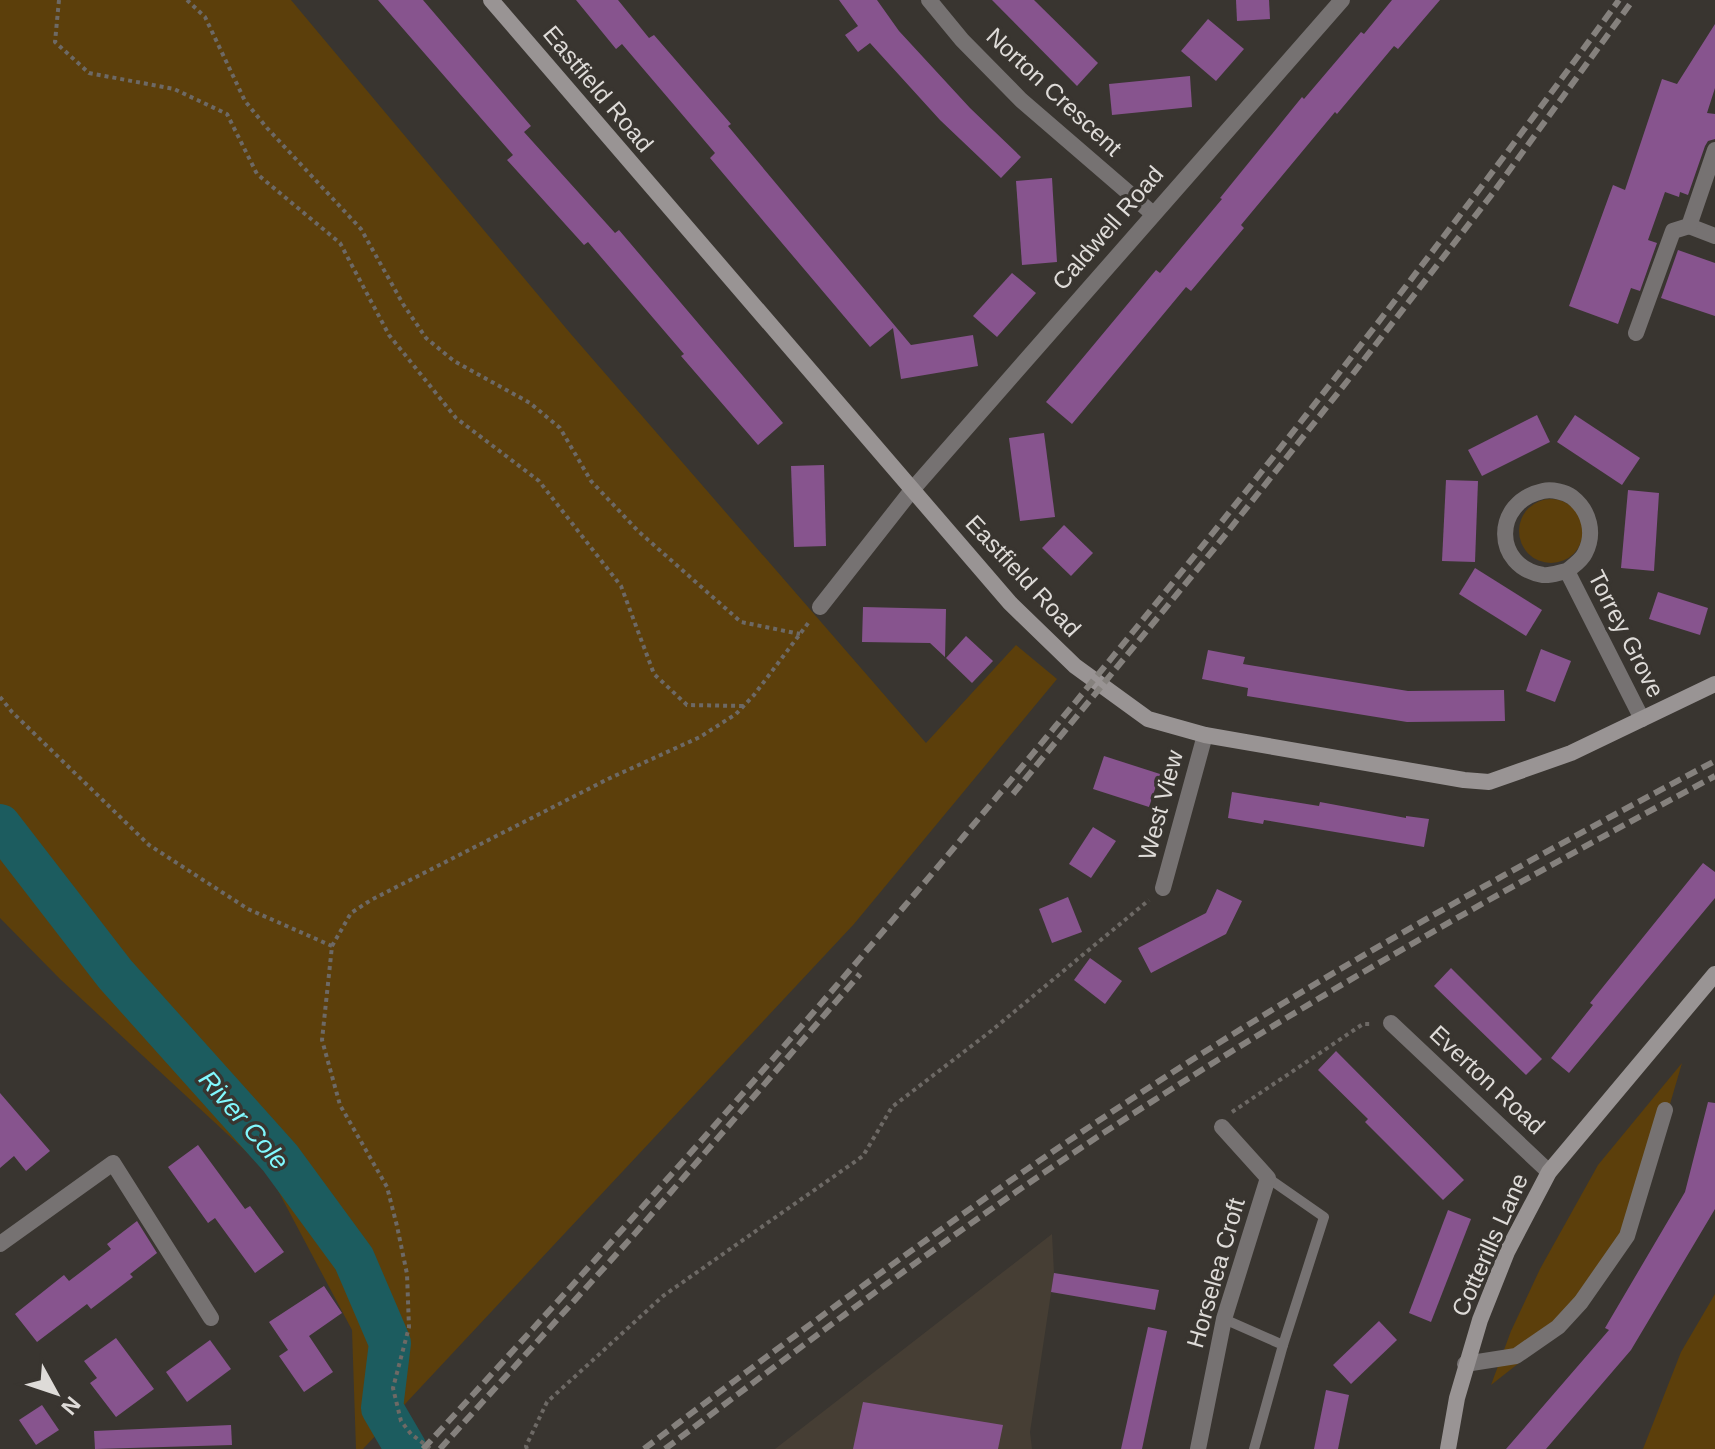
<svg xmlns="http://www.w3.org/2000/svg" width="1715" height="1449" font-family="Arial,sans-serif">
<rect width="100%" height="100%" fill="#393530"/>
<!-- built -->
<path fill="#463e34" d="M 1052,1234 L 1054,1273 L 1030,1432 L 1032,1449 L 775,1449 Z"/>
<!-- green -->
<g fill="#5c3f0b">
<path d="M 0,0 L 291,0 L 570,333 L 926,743 L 1016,645 L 1057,679 L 854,924 L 363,1449 L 356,1449 L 352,1330 L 268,1172 L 60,979 L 0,918 Z"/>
<circle cx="1551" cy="531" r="32"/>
<path d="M 1682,1063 L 1630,1241 L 1565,1327 L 1491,1385 L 1511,1331 L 1540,1269 L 1598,1165 Z"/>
<path d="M 1715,1294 L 1715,1449 L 1643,1449 L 1681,1352 Z"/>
</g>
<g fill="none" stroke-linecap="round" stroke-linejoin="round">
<!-- river -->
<path stroke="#1c5c5f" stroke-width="42" d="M 0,825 L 115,974 L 280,1158 L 354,1259 L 390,1343 L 382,1408 L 406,1449"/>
</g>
<!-- building -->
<g fill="#87548e">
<path d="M 378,0 L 423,0 L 531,126 L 524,132 L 615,233 L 619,230 L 783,423 L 758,445 L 681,356 L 684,354 L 588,242 L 584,245 L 507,160 L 513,155 Z"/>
<path d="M 576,0 L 618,0 L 649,38 L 654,35 L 731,124 L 728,126 L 911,345 L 973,335 L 978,366 L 901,379 L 893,328 L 870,347 L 710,158 L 715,153 L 622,44 L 616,49 Z"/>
<path d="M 839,0 L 877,0 L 899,31 L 970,108 L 1021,157 L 1001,178 L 940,120 L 870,43 L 858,52 L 845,35 L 858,26 Z"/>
<path d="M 992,0 L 1034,0 L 1098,63 L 1077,86 Z"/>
<path d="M 1236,0 L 1269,0 L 1270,19 L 1237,21 Z"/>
<path d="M 1392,0 L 1440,0 L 1398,49 L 1394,46 L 1337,114 L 1335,112 L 1241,225 L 1244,228 L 1191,291 L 1186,287 L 1072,424 L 1046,402 L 1156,270 L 1160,273 L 1222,199 L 1220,198 L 1302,97 L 1304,99 L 1361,32 L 1364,34 Z"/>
<path d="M 1208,19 L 1244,49 L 1216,81 L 1181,51 Z"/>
<path d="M 1715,24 L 1715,88 L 1707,113 L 1715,114 L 1715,139 L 1708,141 L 1705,146 L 1688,195 L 1680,192 L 1679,197 L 1665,192 L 1648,240 L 1657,243 L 1640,291 L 1631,288 L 1618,324 L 1569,306 L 1613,185 L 1625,190 L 1662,79 L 1677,84 Z"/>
<path d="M 1190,76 L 1192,107 L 1112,115 L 1109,84 Z"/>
<path d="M 1052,178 L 1057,262 L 1022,265 L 1016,181 Z"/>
<path d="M 1678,250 L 1715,263 L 1715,316 L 1661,298 Z"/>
<path d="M 1012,273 L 1036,293 L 997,337 L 973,316 Z"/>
<path d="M 1537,415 L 1550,442 L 1482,476 L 1468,450 Z"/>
<path d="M 1575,415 L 1640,458 L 1622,485 L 1557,442 Z"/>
<path d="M 1044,433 L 1055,517 L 1020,521 L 1009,438 Z"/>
<path d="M 824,465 L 826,546 L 794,547 L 791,466 Z"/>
<path d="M 1446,480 L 1478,481 L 1475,562 L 1442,561 Z"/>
<path d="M 1628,490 L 1659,493 L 1654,571 L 1621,568 Z"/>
<path d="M 1064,525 L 1093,553 L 1071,576 L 1042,548 Z"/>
<path d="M 1475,568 L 1542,610 L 1526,636 L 1459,594 Z"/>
<path d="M 1658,592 L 1708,608 L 1700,635 L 1649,619 Z"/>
<path d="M 863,607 L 946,609 L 945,657 L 930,643 L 862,642 Z"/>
<path d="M 966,636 L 993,661 L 972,683 L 946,658 Z"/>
<path d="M 1541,649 L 1571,661 L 1555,702 L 1526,691 Z"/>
<path d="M 1208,650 L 1245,657 L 1243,664 L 1408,691 L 1504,690 L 1505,721 L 1407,722 L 1247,696 L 1248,688 L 1202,679 Z"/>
<path d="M 1104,756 L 1160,774 L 1149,807 L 1093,789 Z"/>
<path d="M 1232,792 L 1319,806 L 1320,802 L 1406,818 L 1406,816 L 1429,819 L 1424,847 L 1264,820 L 1263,824 L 1228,818 Z"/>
<path d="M 1093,827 L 1116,841 L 1091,878 L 1069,864 Z"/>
<path d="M 1703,863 L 1715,872 L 1715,898 L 1569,1073 L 1551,1058 L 1593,1005 L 1590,1003 Z"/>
<path d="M 1217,889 L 1242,901 L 1226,934 L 1151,973 L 1138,948 L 1206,913 Z"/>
<path d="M 1068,897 L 1082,932 L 1052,943 L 1039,909 Z"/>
<path d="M 1090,958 L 1122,981 L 1105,1004 L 1074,980 Z"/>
<path d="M 1451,968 L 1542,1059 L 1526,1075 L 1434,986 Z"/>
<path d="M 1336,1051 L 1464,1180 L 1443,1200 L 1365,1122 L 1368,1119 L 1318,1070 Z"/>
<path d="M 0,1093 L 50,1151 L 26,1171 L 14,1156 L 0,1168 Z"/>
<path d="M 1708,1102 L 1715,1103 L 1715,1209 L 1631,1350 L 1546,1449 L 1506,1449 L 1609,1330 L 1605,1328 L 1685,1192 Z"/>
<path d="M 198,1145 L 245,1209 L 250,1206 L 284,1252 L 255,1273 L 215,1218 L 208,1223 L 168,1167 Z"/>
<path d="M 1448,1210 L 1471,1219 L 1431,1322 L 1409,1313 Z"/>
<path d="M 137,1221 L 157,1253 L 130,1274 L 133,1277 L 91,1309 L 87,1304 L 37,1342 L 15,1314 L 64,1275 L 69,1281 L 111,1249 L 107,1244 Z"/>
<path d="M 1054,1273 L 1159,1290 L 1155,1310 L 1051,1292 Z"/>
<path d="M 324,1286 L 342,1313 L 309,1336 L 333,1372 L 304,1392 L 279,1356 L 288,1350 L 269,1322 Z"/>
<path d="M 1379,1321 L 1397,1340 L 1351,1384 L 1333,1365 Z"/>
<path d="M 1148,1327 L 1167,1331 L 1142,1449 L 1121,1449 Z"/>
<path d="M 116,1338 L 154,1389 L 116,1417 L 90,1383 L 97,1378 L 84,1361 Z"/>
<path d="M 210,1340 L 231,1369 L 187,1402 L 166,1372 Z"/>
<path d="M 1326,1390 L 1349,1395 L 1338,1449 L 1314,1449 Z"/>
<path d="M 863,1402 L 1003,1425 L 998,1449 L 853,1449 Z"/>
<path d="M 42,1405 L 59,1430 L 36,1445 L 19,1420 Z"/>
<path d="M 231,1425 L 232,1445 L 95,1449 L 94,1431 Z"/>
</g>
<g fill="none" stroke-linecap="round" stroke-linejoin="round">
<!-- path -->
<g stroke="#6d6965" stroke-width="4" stroke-dasharray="4 4" stroke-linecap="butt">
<path d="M 59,0 L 55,42 L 89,73 L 174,89 L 227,114 L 257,174 L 340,243 L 389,335 L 456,418 L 539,481 L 621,586 L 654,674 L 687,705 L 744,706"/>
<path d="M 187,0 L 205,17 L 245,101 L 267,128 L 361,229 L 403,304 L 426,338 L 454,361 L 530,403 L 560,428 L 591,481 L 638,531 L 741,622 L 800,634"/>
<path d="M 0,697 L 12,712 L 149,845 L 248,909 L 332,946 L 322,1040 L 340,1105 L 387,1187 L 397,1226 L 407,1274 L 409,1327 L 393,1388 L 401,1421 L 411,1434 L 431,1449"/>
<path d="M 332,946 L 351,913 L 371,900 L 608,779 L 700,737 L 736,714 L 754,695 L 809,622"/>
<path d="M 1232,1112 L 1363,1024 L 1373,1024"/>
<path d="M 527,1449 L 526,1446 L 547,1402 L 663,1296 L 863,1156 L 892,1107 L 991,1031 L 1149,900"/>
</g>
<!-- lane -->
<g stroke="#767272" stroke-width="10">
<path d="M 1268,1178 L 1324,1217 L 1283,1345"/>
<path d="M 1224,1319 L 1283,1345 L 1254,1449"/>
</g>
<!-- street -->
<g stroke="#767272" stroke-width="16">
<path d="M 929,0 L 962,40 L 1021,100 L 1152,213"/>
<path d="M 1689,226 L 1715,236"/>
<path d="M 1636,333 L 1673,231 L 1689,226 L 1715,150"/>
<path d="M 1567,571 C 1573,566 1582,560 1585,553 C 1595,534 1590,511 1572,497 C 1565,492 1552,489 1543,491 C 1492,502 1493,567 1543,575 C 1551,576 1560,572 1567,571 L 1642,719"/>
<path d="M 820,607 L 912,490 L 1342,0"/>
<path d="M 1163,888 L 1205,735"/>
<path d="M 1391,1023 L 1549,1172"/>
<path d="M 0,1244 L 113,1163 L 211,1318"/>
<path d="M 1465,1364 L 1516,1356 L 1558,1327 L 1581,1302 L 1627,1236 L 1665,1110"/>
<path d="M 1198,1449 L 1224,1319 L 1268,1178 L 1222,1127"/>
</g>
<!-- secondary -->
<g stroke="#999494" stroke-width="16">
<path d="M 491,0 L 1010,603 L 1075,666 L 1148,719 L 1205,735 L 1464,780 L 1489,782 L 1571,753 L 1715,684"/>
<path d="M 1448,1449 L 1457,1398 L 1480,1320 L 1507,1252 L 1549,1172 L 1715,974"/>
</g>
<!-- rail -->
<g stroke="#85817d" stroke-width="6" stroke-dasharray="12 6" stroke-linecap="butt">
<path d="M 1013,794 L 1214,549 L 1349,379 L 1493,193 L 1633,0"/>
<path d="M 423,1449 C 847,989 1252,507 1619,0"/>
<path d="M 440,1449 L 632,1237 L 860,974"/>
<path d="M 644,1449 C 804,1328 965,1208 1133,1098 C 1320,975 1517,866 1715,761"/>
<path d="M 665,1449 C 822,1331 979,1212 1145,1106 C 1330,987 1521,880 1715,776"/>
</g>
</g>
<g text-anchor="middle" stroke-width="7" stroke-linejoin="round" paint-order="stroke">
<!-- street labels -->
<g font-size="24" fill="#dedbd8" stroke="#393530">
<text transform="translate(598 89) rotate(50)" y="8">Eastfield Road</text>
<text transform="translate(1054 92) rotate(43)" y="8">Norton Crescent</text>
<text transform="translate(1108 228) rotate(-49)" y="8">Caldwell Road</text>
<text transform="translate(1023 576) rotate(47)" y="8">Eastfield Road</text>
<text transform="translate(1626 634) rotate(63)" y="8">Torrey Grove</text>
<text transform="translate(1161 805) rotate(-75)" y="8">West View</text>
<text transform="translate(1487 1080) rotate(43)" y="8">Everton Road</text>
<text transform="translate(1490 1245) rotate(-66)" y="8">Cotterills Lane</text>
<text transform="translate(1216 1273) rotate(-74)" y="8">Horselea Croft</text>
</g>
<!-- water labels -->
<g font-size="26" font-style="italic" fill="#81f8fe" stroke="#393530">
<text transform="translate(244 1120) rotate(49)" y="9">River Cole</text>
</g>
</g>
<!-- north arrow -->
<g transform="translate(56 1393) rotate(130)" stroke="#393530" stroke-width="6" paint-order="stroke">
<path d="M0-6L14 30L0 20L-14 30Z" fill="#dedbd8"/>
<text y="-12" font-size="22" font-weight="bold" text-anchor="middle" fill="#dedbd8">N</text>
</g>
</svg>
